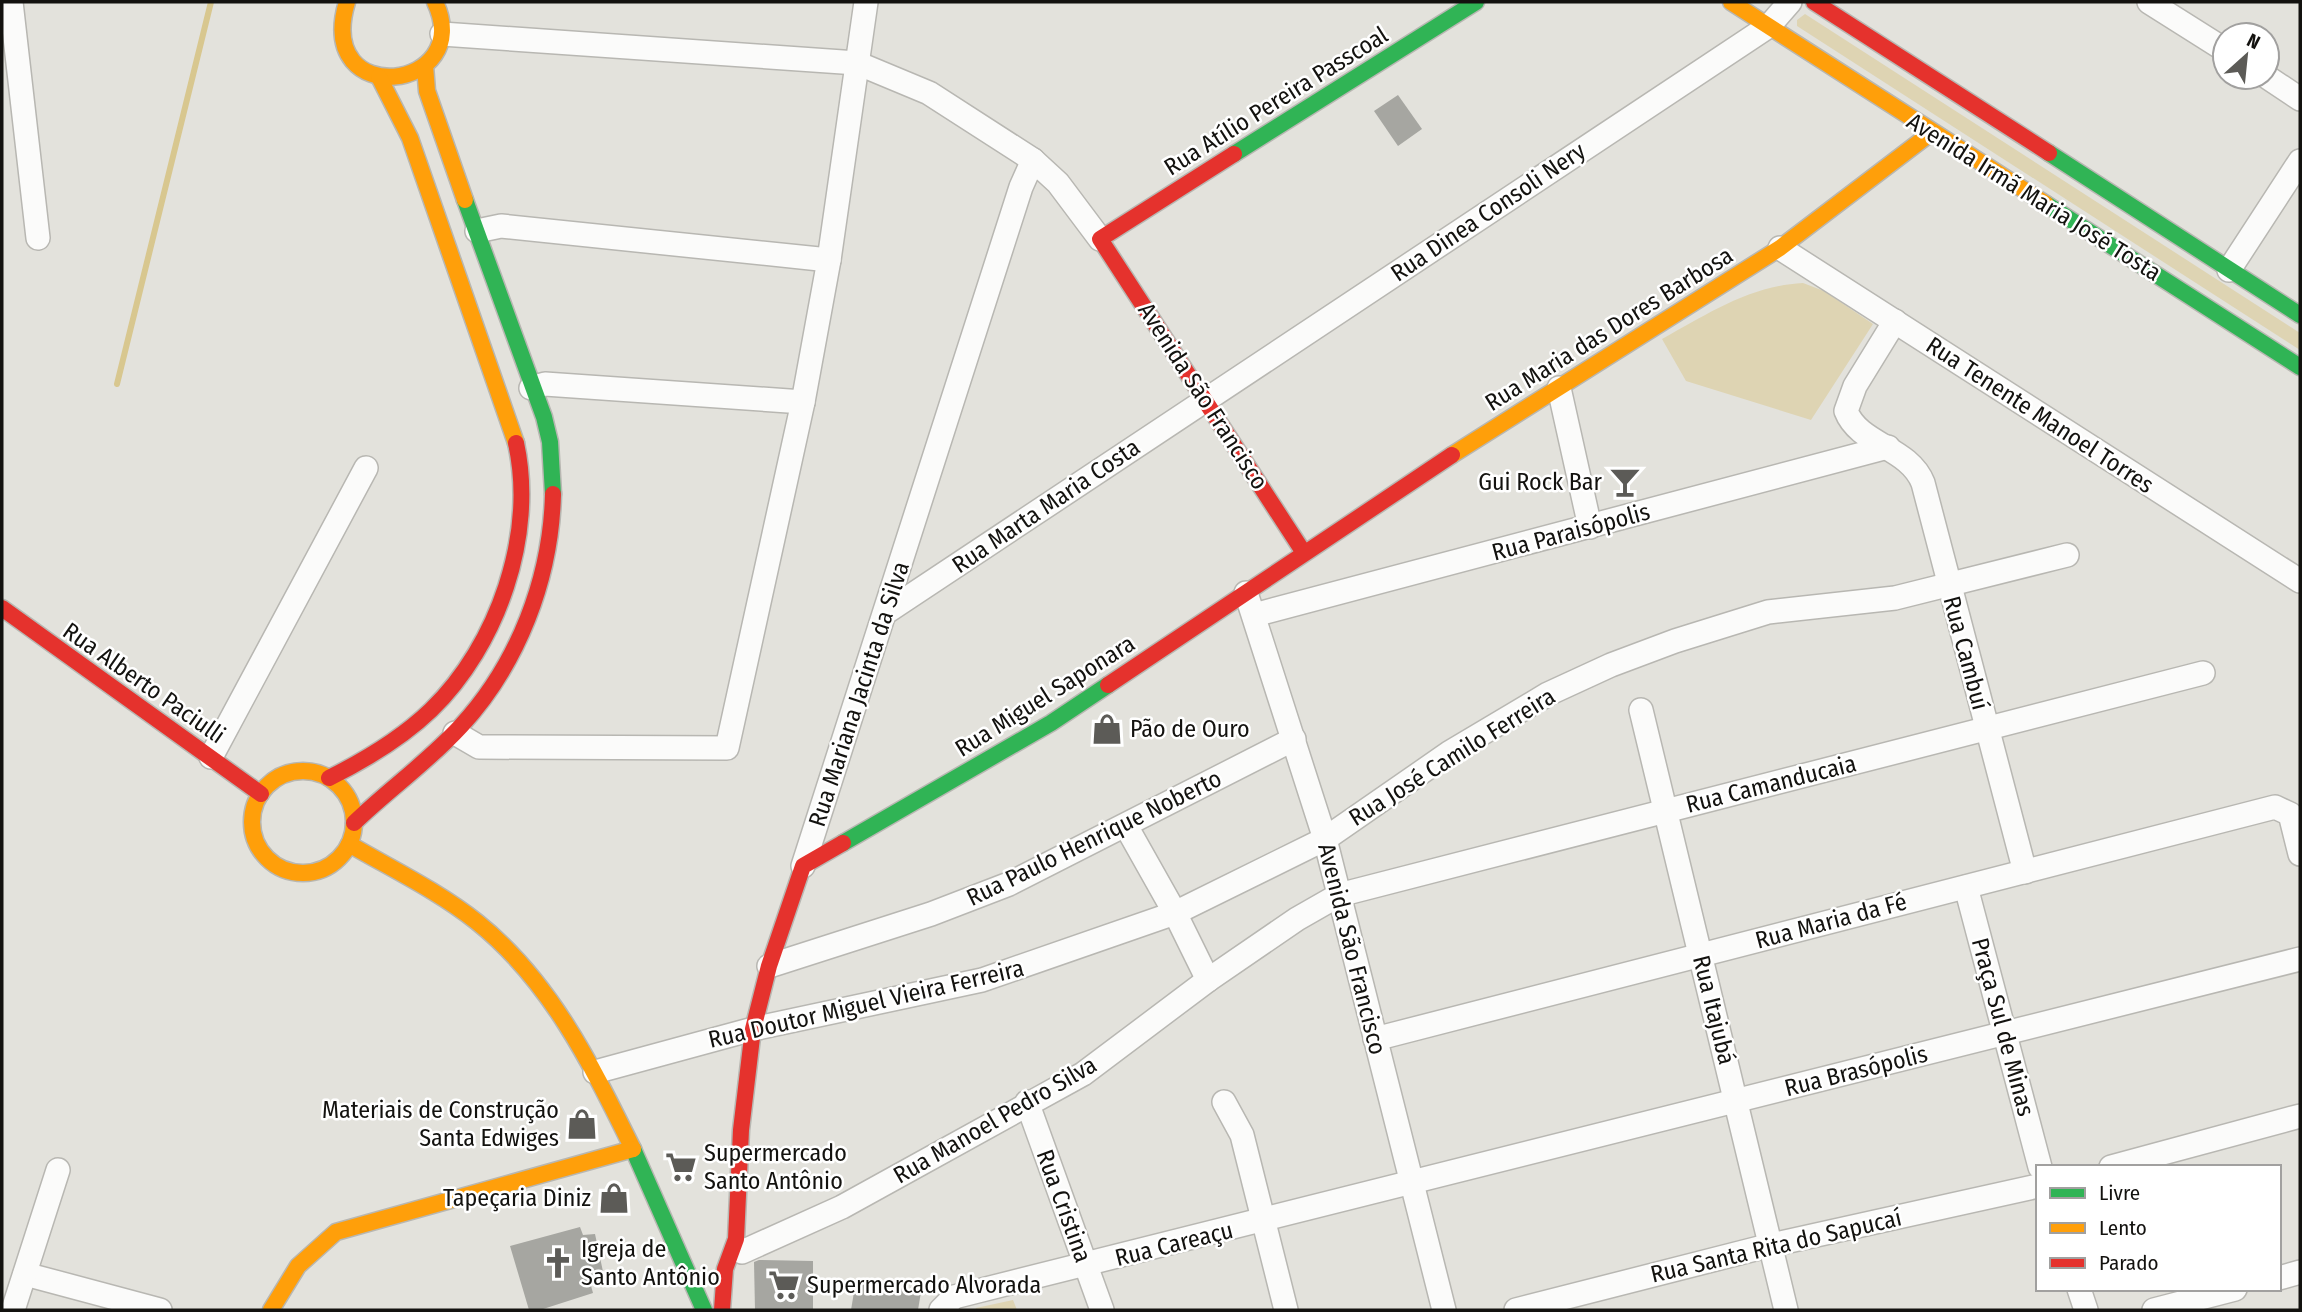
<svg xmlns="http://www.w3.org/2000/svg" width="2302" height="1312" font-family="'Fira Sans Condensed',sans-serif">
<rect width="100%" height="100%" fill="#e3e2dc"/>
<!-- green -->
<g fill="#ded4b3">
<path d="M 1805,14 L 2300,333 L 2300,350 L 1797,26 L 1797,20 Z"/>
<path d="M 1803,283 L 1824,291 L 1873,324 L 1811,420 L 1686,381 L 1662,339 C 1708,314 1749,286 1803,283 Z"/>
<path d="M 1013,1300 L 1017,1310 L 975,1310 L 976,1308 Z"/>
</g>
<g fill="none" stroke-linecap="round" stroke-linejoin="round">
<!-- stream -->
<path stroke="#d8c78f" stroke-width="6" d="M 117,384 L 211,2"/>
</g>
<!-- building -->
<g fill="#a6a6a1">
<path d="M 1398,95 L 1422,129 L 1398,146 L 1374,111 Z"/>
<path d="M 580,1227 L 583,1235 L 595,1234 L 605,1281 L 590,1282 L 593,1293 L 540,1310 L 529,1310 L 510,1246 Z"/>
<path d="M 759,1260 L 813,1261 L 813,1310 L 755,1310 L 754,1262 Z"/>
<path d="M 856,1280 L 921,1292 L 918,1310 L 851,1310 Z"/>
</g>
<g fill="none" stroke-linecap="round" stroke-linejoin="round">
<defs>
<g id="street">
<path d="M 11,2 L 38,238"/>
<path d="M 2149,2 L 2225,50"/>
<path d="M 442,34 L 857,63 L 929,93 L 1033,160 L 1058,183 L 1100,239"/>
<path d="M 2267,77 L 2300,99"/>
<path d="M 477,231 L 501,226 L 829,260"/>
<path d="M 1780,248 L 2300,581"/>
<path d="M 2229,270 L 2300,161"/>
<path d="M 1895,321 L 1855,386 L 1846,411 C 1859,445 1909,447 1923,483 L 2025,872"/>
<path d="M 531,388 L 545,384 L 803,402"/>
<path d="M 1559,388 L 1590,527"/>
<path d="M 1246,593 L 1325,839 L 1444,1310"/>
<path d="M 885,613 L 1769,26 L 1790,2"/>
<path d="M 1254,615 L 1888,447"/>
<path d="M 1641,710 L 1786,1310"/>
<path d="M 455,733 L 479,747 L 727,748 L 803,402 L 829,260 L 866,2"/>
<path d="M 211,757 L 366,468"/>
<path d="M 1126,826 L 1175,913 L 1208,980"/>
<path d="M 803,866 L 1021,187 L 1033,160"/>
<path d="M 1966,887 L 2040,1167"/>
<path d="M 769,966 L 931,914 L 1009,884 L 1294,739"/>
<path d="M 1375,1039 L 2275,807 L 2290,814 L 2300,854"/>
<path d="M 595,1072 L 753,1029 L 982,980 L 1175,913 L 1325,839 L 1449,753 L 1548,694 L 1611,665 L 1675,641 L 1768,612 L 1895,598 L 2067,555"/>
<path d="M 1027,1102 L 1102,1310"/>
<path d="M 1224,1102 L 1242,1135 L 1286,1310"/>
<path d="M 2111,1167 L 2300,1116"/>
<path d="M 742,1252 L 842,1207 L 1083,1074 L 1208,980 L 1297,919 L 1339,895 L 2203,673"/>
<path d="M 25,1274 L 160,1310"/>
<path d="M 2279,1278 L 2300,1272"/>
<path d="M 2079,1289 L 2086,1310"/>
<path d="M 13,1310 L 58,1170"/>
<path d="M 941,1310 L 954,1297 L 2300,959"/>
<path d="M 1516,1310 L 1771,1245 L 2038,1186"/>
<path d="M 2154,1310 L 2235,1289"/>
</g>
<g id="fast">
<path d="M 2049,153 L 2300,315"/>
<path d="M 1234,154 L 1476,2"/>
<path d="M 465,200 L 544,417 L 550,442 L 553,494"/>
<path d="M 2046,204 L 2300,367"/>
<path d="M 843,843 L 1051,723 L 1108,685"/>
<path d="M 633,1149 L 704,1310"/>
</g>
<g id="slow">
<path d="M 347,2 C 314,112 477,91 435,2"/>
<path d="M 1731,2 L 2046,204"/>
<path d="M 425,66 L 427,91 L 465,200"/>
<path d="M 379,77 L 410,138 L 516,443"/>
<path d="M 1452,455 L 1780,248 L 1931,133"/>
<circle cx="303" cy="822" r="51"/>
<path d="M 349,844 C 392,869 438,891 477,922 C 551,981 592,1066 633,1149"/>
<path d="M 271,1310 L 298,1266 L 336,1232 L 633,1149"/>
</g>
<g id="jam">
<path d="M 1814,2 L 2049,153"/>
<path d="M 1234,154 L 1100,239 L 1304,553"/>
<path d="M 2,608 L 261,794"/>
<path d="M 1108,685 L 1452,455"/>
<path d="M 329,778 C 365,760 402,738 431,710 C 498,645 536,535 516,443"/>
<path d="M 354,823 C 388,790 428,762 461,726 C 518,664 551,579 553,494"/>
<path d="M 722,1310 L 725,1269 L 736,1239 L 741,1130 L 753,1029 L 769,966 L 803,866 L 843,843"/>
</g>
</defs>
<!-- street casing -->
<use href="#street" stroke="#b8b7b2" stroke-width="26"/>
<!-- fast casing -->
<use href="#fast" stroke="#b8b7b2" stroke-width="19"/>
<!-- slow casing -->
<use href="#slow" stroke="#b8b7b2" stroke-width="19"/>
<!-- jam casing -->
<use href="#jam" stroke="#b8b7b2" stroke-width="19"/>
<!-- street -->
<use href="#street" stroke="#fbfbfa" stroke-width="23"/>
<!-- fast -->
<use href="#fast" stroke="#30b455" stroke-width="16"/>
<!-- slow -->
<use href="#slow" stroke="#ff9f0a" stroke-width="16"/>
<!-- jam -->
<use href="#jam" stroke="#e5322d" stroke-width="16"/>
</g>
<!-- icons -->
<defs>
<symbol id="bar-bare" viewBox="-9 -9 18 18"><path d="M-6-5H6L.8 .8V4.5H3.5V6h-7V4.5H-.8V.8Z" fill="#5c5b57" stroke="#fff" stroke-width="2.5" paint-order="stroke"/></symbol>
<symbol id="shop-bare" viewBox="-9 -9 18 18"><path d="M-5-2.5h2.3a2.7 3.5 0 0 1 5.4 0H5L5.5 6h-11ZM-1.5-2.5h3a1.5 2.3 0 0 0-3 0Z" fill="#5c5b57" stroke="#fff" stroke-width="2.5" paint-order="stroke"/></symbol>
<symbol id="supermarket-bare" viewBox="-9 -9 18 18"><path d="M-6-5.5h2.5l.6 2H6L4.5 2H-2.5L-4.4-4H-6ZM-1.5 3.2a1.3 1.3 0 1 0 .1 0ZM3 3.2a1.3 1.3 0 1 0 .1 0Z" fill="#5c5b57" stroke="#fff" stroke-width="2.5" paint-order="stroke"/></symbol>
<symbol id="church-bare" viewBox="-9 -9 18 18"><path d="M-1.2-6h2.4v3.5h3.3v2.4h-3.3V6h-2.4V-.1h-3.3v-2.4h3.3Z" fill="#5c5b57" stroke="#fff" stroke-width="2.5" paint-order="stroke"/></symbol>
</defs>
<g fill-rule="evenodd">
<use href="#bar-bare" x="1603" y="460" width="44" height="44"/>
<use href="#shop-bare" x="1085" y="707" width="44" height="44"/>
<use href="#shop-bare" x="560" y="1102" width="44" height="44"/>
<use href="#supermarket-bare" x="659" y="1145" width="44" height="44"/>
<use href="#shop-bare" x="592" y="1176" width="44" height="44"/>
<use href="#church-bare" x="536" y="1241" width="44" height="44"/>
<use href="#supermarket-bare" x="762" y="1263" width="44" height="44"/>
</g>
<g text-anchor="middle" stroke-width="5" stroke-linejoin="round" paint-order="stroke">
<!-- street labels -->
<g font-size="24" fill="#13120f" stroke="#fff">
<text transform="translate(1276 101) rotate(-32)" y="8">Rua Atílio Pereira Passcoal</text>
<text transform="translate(2034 197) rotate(32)" y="8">Avenida Irmã Maria José Tosta</text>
<text transform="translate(1488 212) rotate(-34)" y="8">Rua Dinea Consoli Nery</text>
<text transform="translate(1609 329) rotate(-32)" y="8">Rua Maria das Dores Barbosa</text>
<text transform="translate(1203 396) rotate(57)" y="8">Avenida São Francisco</text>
<text transform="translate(2040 415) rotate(33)" y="8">Rua Tenente Manoel Torres</text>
<text transform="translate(1046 506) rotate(-34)" y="8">Rua Marta Maria Costa</text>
<text transform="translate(1571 532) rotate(-15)" y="8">Rua Paraisópolis</text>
<text transform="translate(1966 653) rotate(75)" y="8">Rua Cambuí</text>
<text transform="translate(144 683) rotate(35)" y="8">Rua Alberto Paciulli</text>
<text transform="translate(859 694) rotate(-72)" y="8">Rua Mariana Jacinta da Silva</text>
<text transform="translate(1045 696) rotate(-32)" y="8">Rua Miguel Saponara</text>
<text transform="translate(1452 757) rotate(-32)" y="8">Rua José Camilo Ferreira</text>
<text transform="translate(1771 784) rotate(-14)" y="8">Rua Camanducaia</text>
<text transform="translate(1094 838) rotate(-26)" y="8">Rua Paulo Henrique Noberto</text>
<text transform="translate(1831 921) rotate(-15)" y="8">Rua Maria da Fé</text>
<text transform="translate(1352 949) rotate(76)" y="8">Avenida São Francisco</text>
<text transform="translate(866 1004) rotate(-13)" y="8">Rua Doutor Miguel Vieira Ferreira</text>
<text transform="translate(1714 1010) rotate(76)" y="8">Rua Itajubá</text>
<text transform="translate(2003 1027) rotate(75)" y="8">Praça Sul de Minas</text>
<text transform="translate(1856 1071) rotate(-14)" y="8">Rua Brasópolis</text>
<text transform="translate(995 1120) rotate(-30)" y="8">Rua Manoel Pedro Silva</text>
<text transform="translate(1064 1206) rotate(70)" y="8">Rua Cristina</text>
<text transform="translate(1174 1244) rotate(-14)" y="8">Rua Careaçu</text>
<text transform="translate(1776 1246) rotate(-13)" y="8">Rua Santa Rita do Sapucaí</text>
</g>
<!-- poi labels -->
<g font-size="24" fill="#13120f" stroke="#fff" text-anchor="start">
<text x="1602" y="490" text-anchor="end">Gui Rock Bar</text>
<text x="1130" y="737">Pão de Ouro</text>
<text x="559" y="1118" text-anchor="end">Materiais de Construção<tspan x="559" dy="28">Santa Edwiges</tspan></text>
<text x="704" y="1161">Supermercado<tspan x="704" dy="28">Santo Antônio</tspan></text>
<text x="591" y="1206" text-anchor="end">Tapeçaria Diniz</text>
<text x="581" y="1257">Igreja de<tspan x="581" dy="28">Santo Antônio</tspan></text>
<text x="807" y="1293">Supermercado Alvorada</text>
</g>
</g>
<!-- border -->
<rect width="2302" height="1312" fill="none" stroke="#13120f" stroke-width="7"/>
<!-- legend -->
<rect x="2036" y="1165" width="245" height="126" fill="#ffffff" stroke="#a1a09f" stroke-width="2"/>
<rect x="2050" y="1188" width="35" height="10" fill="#30b455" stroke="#a1a09f" stroke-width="2"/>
<text x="2099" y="1200" font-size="21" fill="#13120f">Livre</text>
<rect x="2050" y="1223" width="35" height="10" fill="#ff9f0a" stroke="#a1a09f" stroke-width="2"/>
<text x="2099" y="1235" font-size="21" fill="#13120f">Lento</text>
<rect x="2050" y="1258" width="35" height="10" fill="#e5322d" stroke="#a1a09f" stroke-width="2"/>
<text x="2099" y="1270" font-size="21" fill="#13120f">Parado</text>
<!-- north arrow -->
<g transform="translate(2246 56) rotate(27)"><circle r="33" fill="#ffffff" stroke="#a1a09f" stroke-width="2"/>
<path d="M0-5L12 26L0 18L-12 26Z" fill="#5c5b57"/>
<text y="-10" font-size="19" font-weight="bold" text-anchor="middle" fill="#13120f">N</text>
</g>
</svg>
